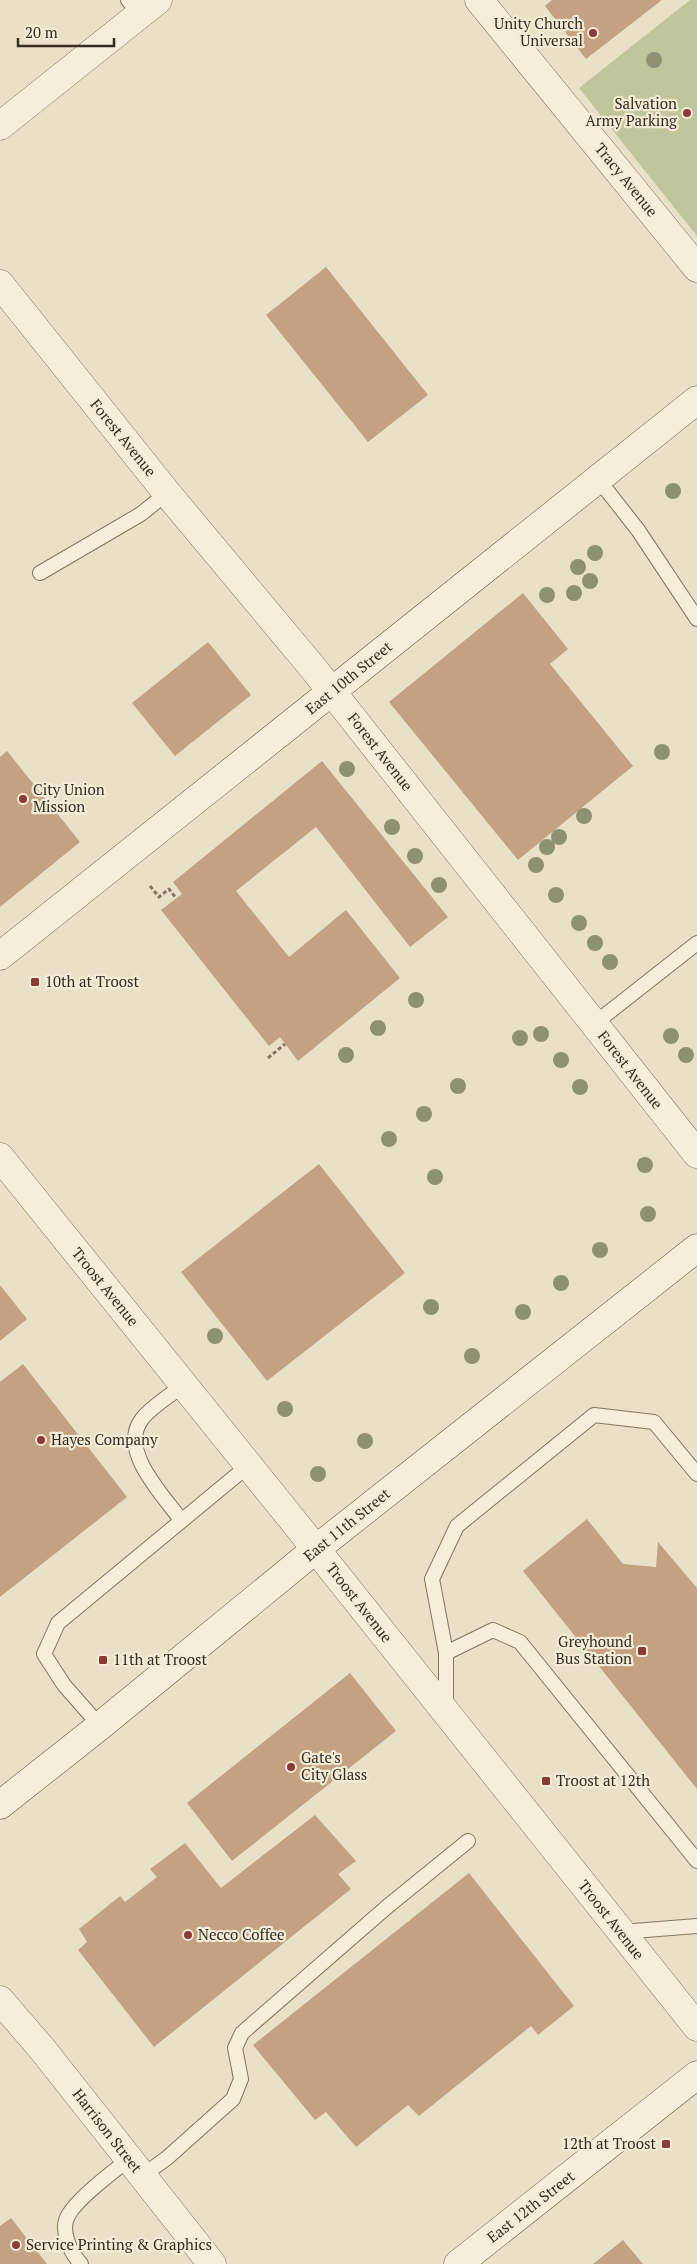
<svg xmlns="http://www.w3.org/2000/svg" width="697" height="2264" font-family="'PT Serif',serif">
<rect width="100%" height="100%" fill="#e9e1c7"/>
<!-- green -->
<path fill="#bfc69c" d="M 690,0 L 697,0 L 697,236 L 579,88 Z"/>
<!-- building -->
<g fill="#c3a182">
<path d="M 552,0 L 662,0 L 586,59 L 545,6 Z"/>
<path d="M 326,267 L 428,395 L 368,442 L 266,315 Z"/>
<path d="M 523,593 L 568,649 L 550,664 L 633,766 L 518,860 L 389,702 Z"/>
<path d="M 208,642 L 251,695 L 175,756 L 132,703 Z"/>
<path d="M 7,751 L 80,842 L 0,907 L 0,757 Z"/>
<path d="M 322,761 L 448,917 L 410,947 L 316,827 L 236,891 L 289,957 L 346,910 L 400,978 L 298,1061 L 280,1037 L 269,1046 L 161,910 L 182,894 L 173,882 Z"/>
<path d="M 319,1164 L 405,1273 L 267,1381 L 181,1272 Z"/>
<path d="M 0,1285 L 27,1319 L 0,1341 Z"/>
<path d="M 23,1364 L 127,1497 L 0,1597 L 0,1382 Z"/>
<path d="M 587,1519 L 623,1564 L 656,1567 L 658,1542 L 697,1588 L 697,1789 L 523,1571 Z"/>
<path d="M 350,1673 L 396,1731 L 232,1861 L 187,1803 Z"/>
<path d="M 315,1815 L 356,1861 L 338,1874 L 351,1889 L 154,2047 L 78,1950 L 87,1942 L 79,1929 L 120,1896 L 125,1902 L 157,1877 L 150,1869 L 185,1843 L 221,1888 Z"/>
<path d="M 469,1873 L 574,2006 L 538,2035 L 531,2026 L 419,2116 L 408,2105 L 356,2147 L 326,2112 L 315,2120 L 253,2045 Z"/>
<path d="M 11,2218 L 47,2264 L 0,2264 L 0,2226 Z"/>
<path d="M 623,2240 L 643,2264 L 593,2264 Z"/>
</g>
<g fill="none" stroke-linecap="round" stroke-linejoin="round">
<defs>
<g id="service">
<path d="M 128,0 L 140,15"/>
<path d="M 598,479 L 638,530 L 697,619"/>
<path d="M 40,573 L 141,514 L 167,493"/>
<path d="M 594,1024 L 697,943"/>
<path d="M 181,1520 C 163,1495 118,1450 142,1419 C 151,1407 172,1394 184,1385"/>
<path d="M 446,1653 L 493,1630 L 520,1642 L 697,1861"/>
<path d="M 446,1709 L 446,1653 L 432,1579 L 457,1526 L 594,1415 L 654,1422 L 697,1474"/>
<path d="M 100,1726 L 64,1685 L 44,1654 L 58,1623 L 249,1465"/>
<path d="M 621,1932 L 697,1926"/>
<path d="M 142,2176 L 167,2158 L 233,2099 L 241,2079 L 235,2048 L 242,2033 L 388,1906 L 468,1841"/>
<path d="M 81,2264 C 70,2252 59,2229 69,2214 C 79,2197 112,2173 129,2159"/>
</g>
<g id="minor">
<path d="M 479,0 L 697,268"/>
<path d="M 0,284 L 167,493 L 313,668 L 697,1154"/>
</g>
<g id="tertiary">
<path d="M 0,126 L 158,0"/>
<path d="M 0,1157 L 291,1518 L 697,2027"/>
<path d="M 0,2000 L 43,2050 L 212,2264"/>
</g>
<g id="secondary">
<path d="M 0,956 L 697,400"/>
<path d="M 0,1805 L 100,1726 L 316,1549 L 697,1248"/>
<path d="M 458,2264 L 697,2075"/>
</g>
</defs>
<!-- service casing -->
<use href="#service" stroke="#83745f" stroke-width="16"/>
<!-- minor casing -->
<use href="#minor" stroke="#83745f" stroke-width="29"/>
<!-- tertiary casing -->
<use href="#tertiary" stroke="#83745f" stroke-width="29"/>
<!-- secondary casing -->
<use href="#secondary" stroke="#655642" stroke-width="29"/>
<!-- path -->
<g stroke="#83745f" stroke-width="3" stroke-dasharray="4 2.5" stroke-linecap="butt">
<path d="M 150,886 L 159,897 L 169,889 L 176,898"/>
<path d="M 268,1058 L 285,1044"/>
</g>
<!-- service -->
<use href="#service" stroke="#f5eeda" stroke-width="14"/>
<!-- minor -->
<use href="#minor" stroke="#f5eeda" stroke-width="28"/>
<!-- tertiary -->
<use href="#tertiary" stroke="#f5eeda" stroke-width="28"/>
<!-- secondary -->
<use href="#secondary" stroke="#f5eeda" stroke-width="28"/>
</g>
<!-- trees -->
<g fill="#8e9171">
<circle cx="654" cy="60" r="8"/>
<circle cx="673" cy="491" r="8"/>
<circle cx="595" cy="553" r="8"/>
<circle cx="578" cy="567" r="8"/>
<circle cx="590" cy="581" r="8"/>
<circle cx="574" cy="593" r="8"/>
<circle cx="547" cy="595" r="8"/>
<circle cx="662" cy="752" r="8"/>
<circle cx="347" cy="769" r="8"/>
<circle cx="584" cy="816" r="8"/>
<circle cx="392" cy="827" r="8"/>
<circle cx="559" cy="837" r="8"/>
<circle cx="547" cy="847" r="8"/>
<circle cx="415" cy="856" r="8"/>
<circle cx="536" cy="865" r="8"/>
<circle cx="439" cy="885" r="8"/>
<circle cx="556" cy="895" r="8"/>
<circle cx="579" cy="923" r="8"/>
<circle cx="595" cy="943" r="8"/>
<circle cx="610" cy="962" r="8"/>
<circle cx="416" cy="1000" r="8"/>
<circle cx="378" cy="1028" r="8"/>
<circle cx="541" cy="1034" r="8"/>
<circle cx="671" cy="1036" r="8"/>
<circle cx="520" cy="1038" r="8"/>
<circle cx="346" cy="1055" r="8"/>
<circle cx="686" cy="1055" r="8"/>
<circle cx="561" cy="1060" r="8"/>
<circle cx="458" cy="1086" r="8"/>
<circle cx="580" cy="1087" r="8"/>
<circle cx="424" cy="1114" r="8"/>
<circle cx="389" cy="1139" r="8"/>
<circle cx="645" cy="1165" r="8"/>
<circle cx="435" cy="1177" r="8"/>
<circle cx="648" cy="1214" r="8"/>
<circle cx="600" cy="1250" r="8"/>
<circle cx="561" cy="1283" r="8"/>
<circle cx="431" cy="1307" r="8"/>
<circle cx="523" cy="1312" r="8"/>
<circle cx="215" cy="1336" r="8"/>
<circle cx="472" cy="1356" r="8"/>
<circle cx="285" cy="1409" r="8"/>
<circle cx="365" cy="1441" r="8"/>
<circle cx="318" cy="1474" r="8"/>
</g>
<!-- markers -->
<g fill="#8b3a36" stroke="#f2ebd6" stroke-width="2">
<circle cx="593" cy="33" r="5"/>
<circle cx="687" cy="113" r="5"/>
<circle cx="23" cy="799" r="5"/>
<rect x="30" y="977" width="10" height="10" rx="2.5"/>
<circle cx="41" cy="1440" r="5"/>
<rect x="637" y="1646" width="10" height="10" rx="2.5"/>
<rect x="98" y="1655" width="10" height="10" rx="2.5"/>
<circle cx="291" cy="1767" r="5"/>
<rect x="541" y="1776" width="10" height="10" rx="2.5"/>
<circle cx="188" cy="1935" r="5"/>
<rect x="661" y="2139" width="10" height="10" rx="2.5"/>
<circle cx="16" cy="2245" r="5"/>
</g>
<g text-anchor="middle" stroke-width="4.5" stroke-linejoin="round" paint-order="stroke">
<!-- poi labels -->
<g font-size="15" fill="#352c21" stroke="#f2ebd6" text-anchor="start">
<text x="583" y="29" text-anchor="end">Unity Church<tspan x="583" dy="17">Universal</tspan></text>
<text x="677" y="109" text-anchor="end">Salvation<tspan x="677" dy="17">Army Parking</tspan></text>
<text x="33" y="795">City Union<tspan x="33" dy="17">Mission</tspan></text>
<text x="45" y="987">10th at Troost</text>
<text x="51" y="1445">Hayes Company</text>
<text x="632" y="1647" text-anchor="end">Greyhound<tspan x="632" dy="17">Bus Station</tspan></text>
<text x="113" y="1665">11th at Troost</text>
<text x="301" y="1763">Gate's<tspan x="301" dy="17">City Glass</tspan></text>
<text x="556" y="1786">Troost at 12th</text>
<text x="198" y="1940">Necco Coffee</text>
<text x="656" y="2149" text-anchor="end">12th at Troost</text>
<text x="26" y="2250">Service Printing &amp; Graphics</text>
</g>
<!-- street labels -->
<g font-size="15" fill="#352c21" stroke="#f2ebd6">
<text transform="translate(626 180) rotate(51)" y="5">Tracy Avenue</text>
<text transform="translate(123 438) rotate(51)" y="5">Forest Avenue</text>
<text transform="translate(349 678) rotate(-39)" y="5">East 10th Street</text>
<text transform="translate(380 752) rotate(52)" y="5">Forest Avenue</text>
<text transform="translate(630 1070) rotate(52)" y="5">Forest Avenue</text>
<text transform="translate(105 1287) rotate(51)" y="5">Troost Avenue</text>
<text transform="translate(347 1525) rotate(-39)" y="5">East 11th Street</text>
<text transform="translate(359 1603) rotate(52)" y="5">Troost Avenue</text>
<text transform="translate(611 1920) rotate(52)" y="5">Troost Avenue</text>
<text transform="translate(107 2131) rotate(52)" y="5">Harrison Street</text>
<text transform="translate(531 2207) rotate(-38)" y="5">East 12th Street</text>
</g>
</g>
<!-- scale -->
<path d="M18 38v8h96v-8" fill="none" stroke="#352c21" stroke-width="2.5"/>
<text x="25" y="38" font-size="15" fill="#352c21" stroke="#f2ebd6" stroke-width="4" paint-order="stroke">20 m</text>
</svg>
